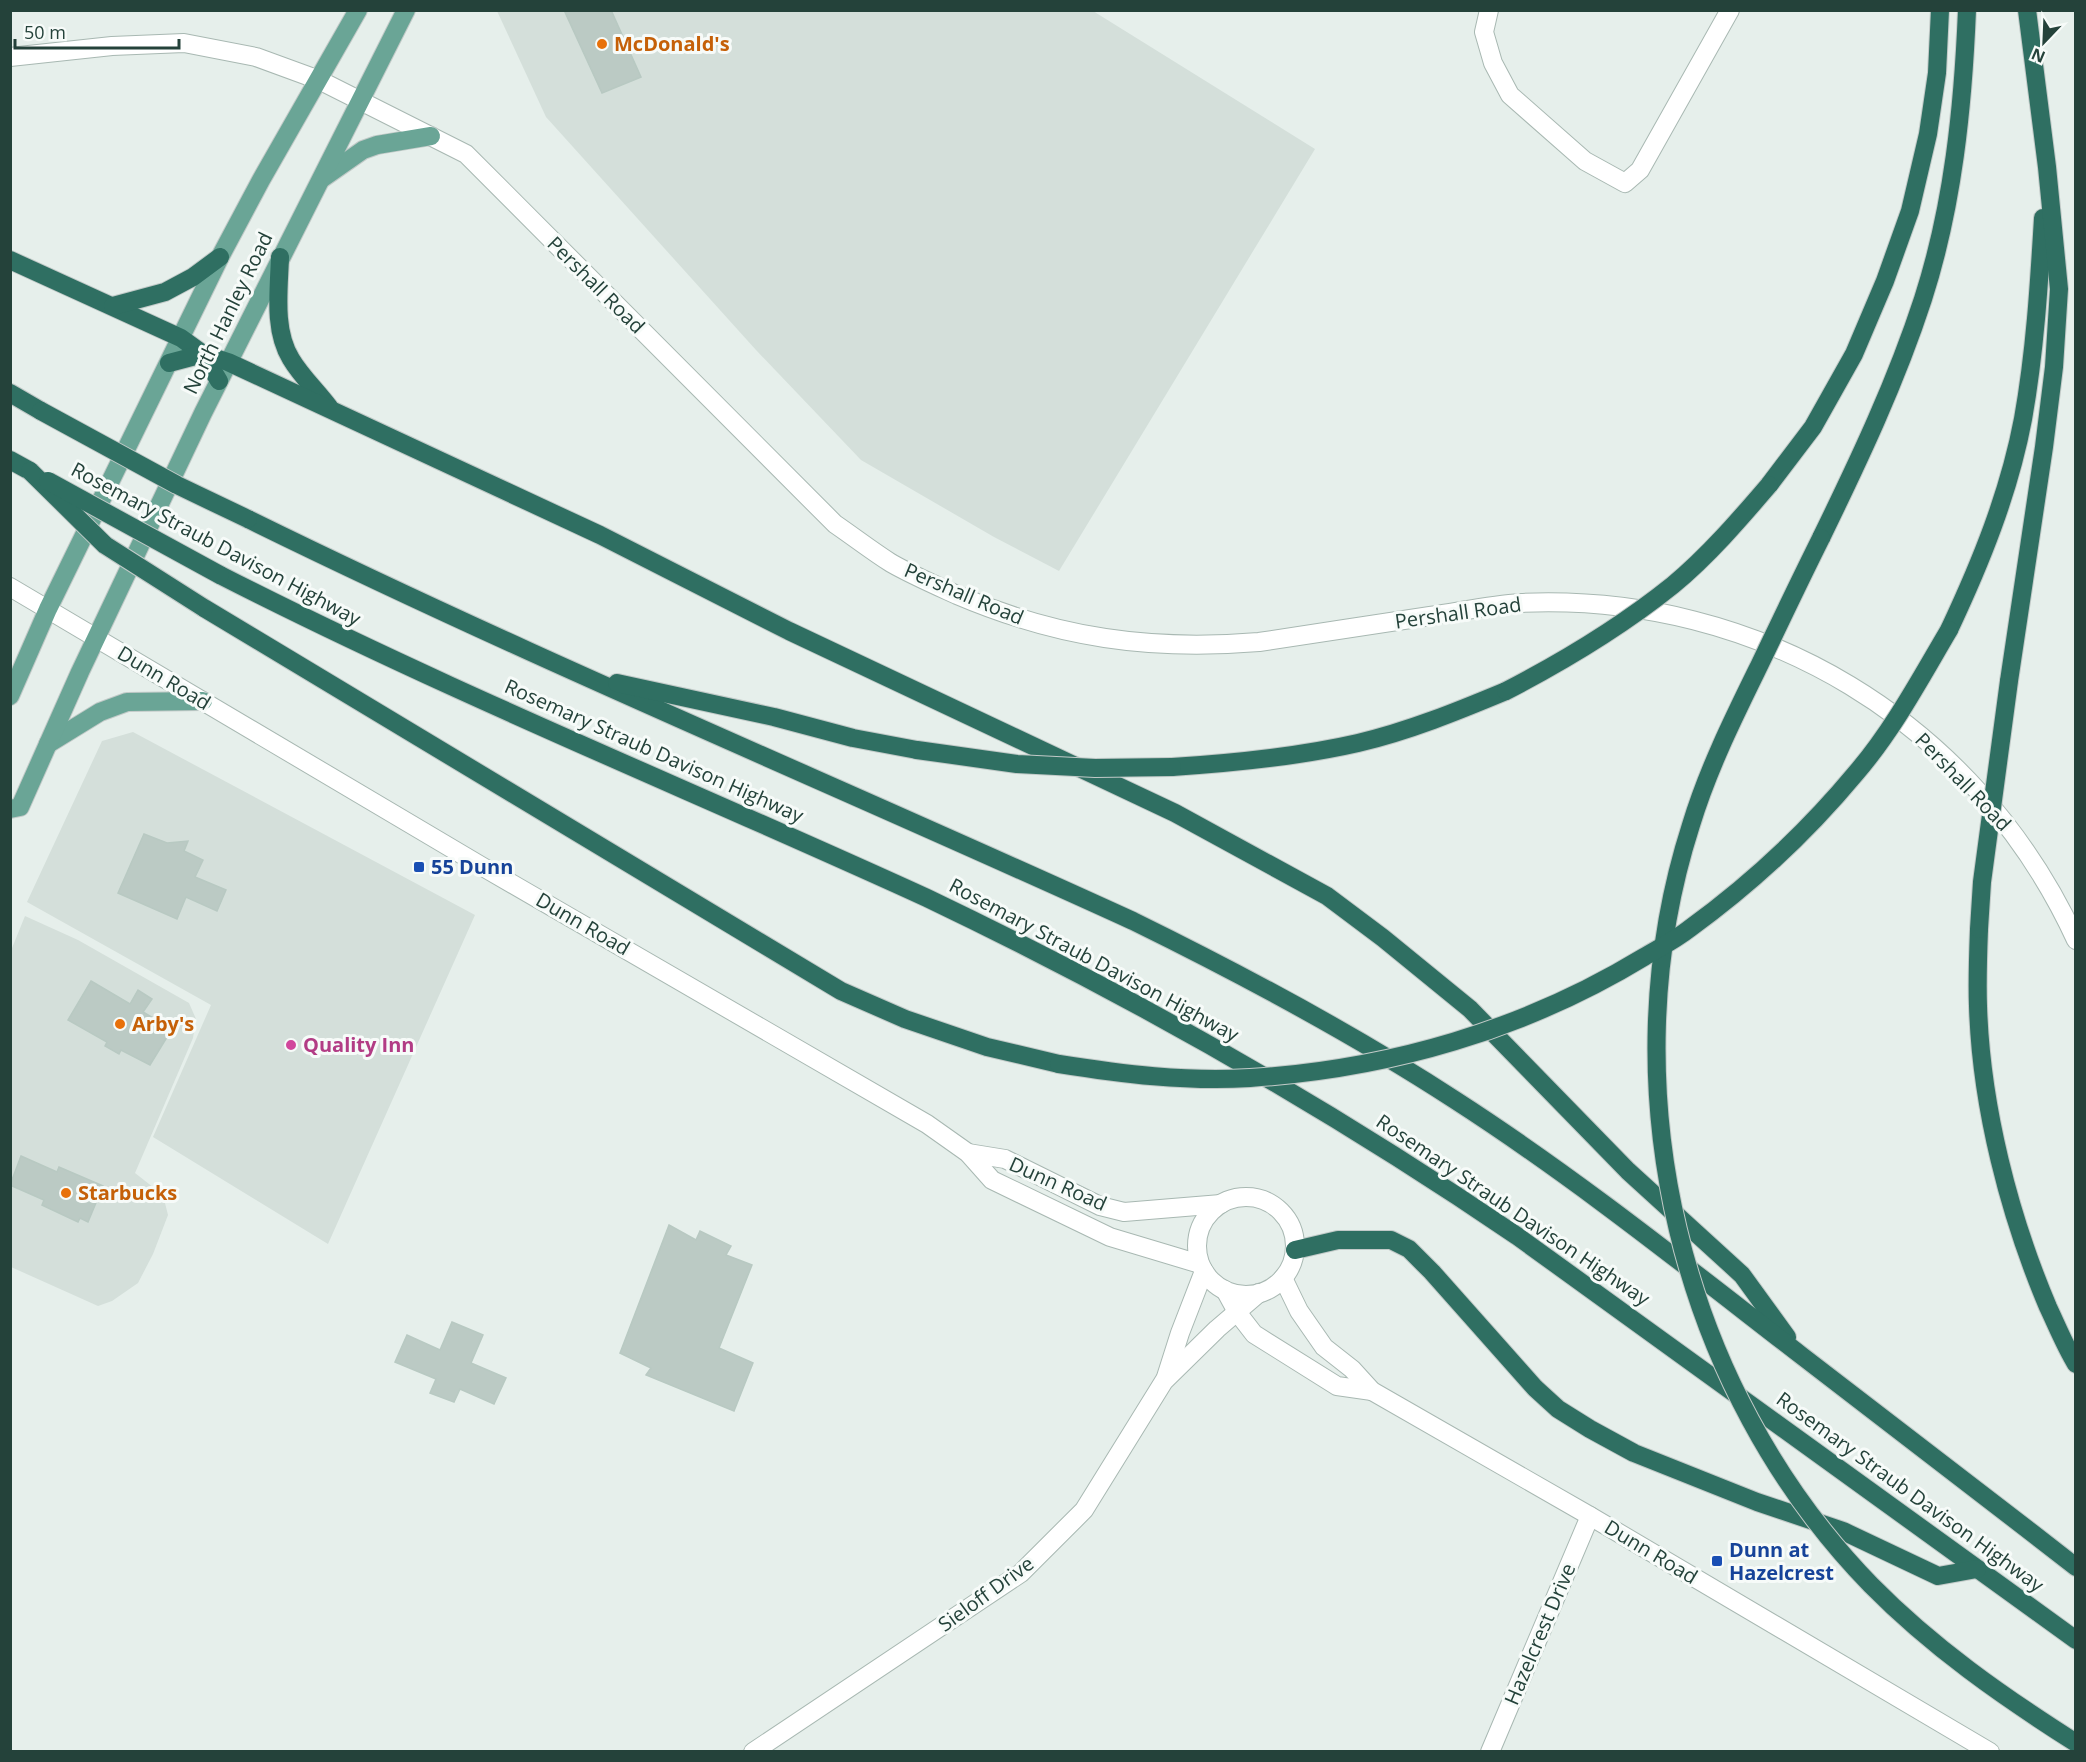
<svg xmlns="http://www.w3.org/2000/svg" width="2086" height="1762" font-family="'Open Sans',sans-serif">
<rect width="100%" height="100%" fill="#e6efeb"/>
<!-- built -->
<g fill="#d4dfda">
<path d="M 497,11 L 1093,11 L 1315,149 L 1059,571 L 994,537 L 861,460 L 756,350 L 546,117 Z"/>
<path d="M 133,732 L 475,915 L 328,1244 L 153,1137 L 211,1005 L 27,902 L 102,741 Z"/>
<path d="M 25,916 L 78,940 L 189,1003 L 196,1019 L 193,1038 L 135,1173 L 163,1195 L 168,1215 L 153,1254 L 138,1283 L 112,1301 L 98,1306 L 11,1267 L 10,953 Z"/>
</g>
<!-- building -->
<g fill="#bbcac4" stroke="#b8c9c2" stroke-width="1.5">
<path d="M 564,10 L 611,10 L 641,77 L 602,93 Z"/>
<path d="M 144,834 L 167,843 L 188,841 L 184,851 L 203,860 L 195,877 L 226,890 L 217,911 L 186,897 L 177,919 L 118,893 Z"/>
<path d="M 91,981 L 130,1004 L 138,990 L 152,999 L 143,1012 L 172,1029 L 150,1065 L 121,1050 L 119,1054 L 105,1046 L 107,1042 L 68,1020 Z"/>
<path d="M 21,1156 L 57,1172 L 59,1167 L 103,1186 L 88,1222 L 80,1218 L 78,1222 L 42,1205 L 44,1200 L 10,1185 Z"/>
<path d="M 669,1225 L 696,1240 L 700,1231 L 731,1246 L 726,1255 L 752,1265 L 719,1348 L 753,1363 L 734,1411 L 646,1375 L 651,1368 L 620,1353 Z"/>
<path d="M 452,1322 L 483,1335 L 471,1363 L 506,1378 L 494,1404 L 460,1389 L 454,1402 L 430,1393 L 436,1379 L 395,1362 L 407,1335 L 440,1350 Z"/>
</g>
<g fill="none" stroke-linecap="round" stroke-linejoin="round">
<defs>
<g id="minor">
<path d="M 1489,10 L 1484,32 L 1493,63 L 1510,95 L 1585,161 L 1625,183 L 1640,170 L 1730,10"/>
<path d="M 1166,1377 L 1180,1333 L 1204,1271"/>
<path d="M 753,1752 L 1021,1573 L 1084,1510 L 1164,1381 L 1217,1329 L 1259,1293"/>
<path d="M 1490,1752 L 1590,1516"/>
</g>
<g id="tertiary">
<path d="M 10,57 L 112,46 L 184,43 L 256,57 L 319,80 L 466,154 L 835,524 C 854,537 872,551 891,563 C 912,575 935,585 957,595 C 1058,638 1150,651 1259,642 C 1316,633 1373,625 1430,616 C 1459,612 1490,605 1520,603 C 1759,592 1976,722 2076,940"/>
<path d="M 10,587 L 483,867 L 927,1124 L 968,1153 L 992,1180 L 1110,1237 L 1200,1264"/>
<path d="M 968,1153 L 1005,1159 L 1100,1206 L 1124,1212 L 1221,1204"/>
<circle cx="1246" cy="1246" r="49"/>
<path d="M 1283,1278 L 1299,1311 L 1324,1347 L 1352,1369 L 1372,1391 L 1590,1516 L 1990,1752"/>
<path d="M 1225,1290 L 1237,1312 L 1254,1334 L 1337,1386 L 1372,1391"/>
</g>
<g id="primary">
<path d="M 323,178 L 363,150 L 377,145 L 431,136"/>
<path d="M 10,696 L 48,609 L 220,257 L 261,180 L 358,10"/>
<path d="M 48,744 L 100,712 L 127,702 L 203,701"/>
<path d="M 10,809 L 20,807 L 80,672 L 203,413 L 406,10"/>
</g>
<g id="motorway">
<path d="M 280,257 C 279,289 273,330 291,359 C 301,376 317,391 329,407"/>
<path d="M 10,260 L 181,338 L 203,354 L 219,381"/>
<path d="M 113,306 L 165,292 L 193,277 L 220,257"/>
<path d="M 169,363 L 203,354 L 228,362 L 600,535 L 789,631 L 1175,813 L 1327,896 L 1383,938 L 1470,1009 L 1628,1171 L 1742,1275 L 1787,1337"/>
<path d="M 10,393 L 41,411"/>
<path d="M 10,460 L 30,471"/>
<path d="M 1769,485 L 1813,427 L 1854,354 L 1885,281 L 1910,211 L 1928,134 L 1937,73 L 1940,10"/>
<path d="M 248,519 C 539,662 838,786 1133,921 C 1243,975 1352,1033 1455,1100 C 1576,1178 1688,1268 1802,1356 C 1893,1426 1985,1496 2076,1567"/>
<path d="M 1821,538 C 1859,460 1896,382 1923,299 C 1953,206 1963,108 1967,10"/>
<path d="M 220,575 C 451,693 691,790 927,898 C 1132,996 1329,1108 1517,1236 L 2076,1640"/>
<path d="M 204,608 L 841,991 L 905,1019 L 987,1047 L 1059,1064"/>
<path d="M 1949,630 C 1981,562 2009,493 2023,419 C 2035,352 2039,285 2043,218"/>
<path d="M 2009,681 L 2044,447 L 2054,367 L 2059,289 L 2047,167 L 2027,10"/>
<path d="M 617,683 L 774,717 L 853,738 L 917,750"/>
<path d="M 1172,767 C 1235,763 1297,757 1358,743 C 1409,731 1458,711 1506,691"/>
<path d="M 1979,929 C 1978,955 1977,981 1978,1006 C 1981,1106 2009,1215 2048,1307 C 2057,1326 2065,1346 2076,1364"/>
<path d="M 1295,1250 L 1338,1240 L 1391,1240 L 1409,1249 L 1432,1272 L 1535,1388 L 1558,1409 L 1590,1429 L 1634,1453 L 1757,1502 L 1843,1531 L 1938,1576 L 1977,1569"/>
</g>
</defs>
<!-- minor casing -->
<use href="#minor" stroke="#a8b8b2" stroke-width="20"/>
<!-- tertiary casing -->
<use href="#tertiary" stroke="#a8b8b2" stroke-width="20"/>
<!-- primary casing -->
<use href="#primary" stroke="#c2cac8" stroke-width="20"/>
<!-- motorway casing -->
<use href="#motorway" stroke="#c2cac8" stroke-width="20"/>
<!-- minor -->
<use href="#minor" stroke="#fff" stroke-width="18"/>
<!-- tertiary -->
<use href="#tertiary" stroke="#fff" stroke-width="18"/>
<!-- primary -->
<use href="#primary" stroke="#6aa596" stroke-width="18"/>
<!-- motorway -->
<use href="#motorway" stroke="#2f6f62" stroke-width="18"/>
<defs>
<g id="motorway-bridge">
<path d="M 41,411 L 177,485 L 248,519"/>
<path d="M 30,471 L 105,545 L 204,608"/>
<path d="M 48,481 L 220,575"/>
<path d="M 1821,538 C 1800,580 1780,622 1760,664 C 1734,717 1708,769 1691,825 C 1607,1086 1680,1389 1871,1585 C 1932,1647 2002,1696 2076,1743"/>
<path d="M 1506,691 C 1564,661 1622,626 1673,585 C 1708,556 1739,520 1769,485"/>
<path d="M 917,750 L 1017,764 L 1095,768 L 1172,767"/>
<path d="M 1979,929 L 1982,882 L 2009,681"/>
<path d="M 1059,1064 C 1122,1074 1186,1082 1250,1078 C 1389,1069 1524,1030 1644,957 C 1659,948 1675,940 1689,929 C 1751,884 1807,832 1856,773 C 1893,730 1920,679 1949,630"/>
</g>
</defs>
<!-- motorway-bridge casing -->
<use href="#motorway-bridge" stroke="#c2cac8" stroke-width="20" stroke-linecap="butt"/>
<!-- motorway-bridge -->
<use href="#motorway-bridge" stroke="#2f6f62" stroke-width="18"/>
</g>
<!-- markers -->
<g fill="#e8710a" stroke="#f7fbf9" stroke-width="2">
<circle cx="602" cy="44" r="6"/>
<circle cx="120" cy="1024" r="6"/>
<circle cx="66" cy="1193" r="6"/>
</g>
<g fill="#1a4fb4" stroke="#f7fbf9" stroke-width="2">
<rect x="413" y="861" width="12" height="12" rx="3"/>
<rect x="1711" y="1555" width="12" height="12" rx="3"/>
</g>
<circle fill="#d1479c" stroke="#f7fbf9" stroke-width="2" cx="291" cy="1045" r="6"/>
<g text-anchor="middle" stroke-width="6" stroke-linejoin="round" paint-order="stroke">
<!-- food labels -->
<g font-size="20" font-weight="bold" fill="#c56008" stroke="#f7fbf9" text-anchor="start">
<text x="614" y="51">McDonald's</text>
<text x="132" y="1031">Arby's</text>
<text x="78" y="1200">Starbucks</text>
</g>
<!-- street labels -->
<g font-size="20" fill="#24423a" stroke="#f7fbf9">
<text transform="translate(596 285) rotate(45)" y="7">Pershall Road</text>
<text transform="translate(228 313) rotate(-64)" y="7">North Hanley Road</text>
<text transform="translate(216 544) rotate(28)" y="7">Rosemary Straub Davison Highway</text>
<text transform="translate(964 594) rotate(23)" y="7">Pershall Road</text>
<text transform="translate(1458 613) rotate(-8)" y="7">Pershall Road</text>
<text transform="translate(164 678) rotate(31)" y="7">Dunn Road</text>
<text transform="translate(654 751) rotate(24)" y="7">Rosemary Straub Davison Highway</text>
<text transform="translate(1963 782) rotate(46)" y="7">Pershall Road</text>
<text transform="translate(583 924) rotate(30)" y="7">Dunn Road</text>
<text transform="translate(1094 960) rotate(28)" y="7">Rosemary Straub Davison Highway</text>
<text transform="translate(1058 1184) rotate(24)" y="7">Dunn Road</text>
<text transform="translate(1513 1210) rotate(34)" y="7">Rosemary Straub Davison Highway</text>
<text transform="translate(1910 1492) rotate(36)" y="7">Rosemary Straub Davison Highway</text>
<text transform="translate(1651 1552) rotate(31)" y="7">Dunn Road</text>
<text transform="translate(986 1594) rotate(-36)" y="7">Sieloff Drive</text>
<text transform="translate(1540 1634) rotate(-67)" y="7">Hazelcrest Drive</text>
</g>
<!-- transit labels -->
<g font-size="20" font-weight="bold" fill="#164399" stroke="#f7fbf9" text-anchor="start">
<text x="431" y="874">55 Dunn</text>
<text x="1729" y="1557">Dunn at<tspan x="1729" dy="23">Hazelcrest</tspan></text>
</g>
<!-- hotel labels -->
<g font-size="20" font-weight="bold" fill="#b23c85" stroke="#f7fbf9" text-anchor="start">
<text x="303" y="1052">Quality Inn</text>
</g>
</g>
<!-- border -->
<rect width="2086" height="1762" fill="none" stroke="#24423a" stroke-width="24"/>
<!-- north arrow -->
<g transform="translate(2044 42) rotate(203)" stroke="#f7fbf9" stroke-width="4.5" paint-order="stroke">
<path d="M0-4.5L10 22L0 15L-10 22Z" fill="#24423a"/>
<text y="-9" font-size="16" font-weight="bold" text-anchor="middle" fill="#24423a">N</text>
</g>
<!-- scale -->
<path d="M15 39v9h164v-9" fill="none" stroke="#24423a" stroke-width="3"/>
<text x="24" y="39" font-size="18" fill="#24423a" stroke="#f7fbf9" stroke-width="4.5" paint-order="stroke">50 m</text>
</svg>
